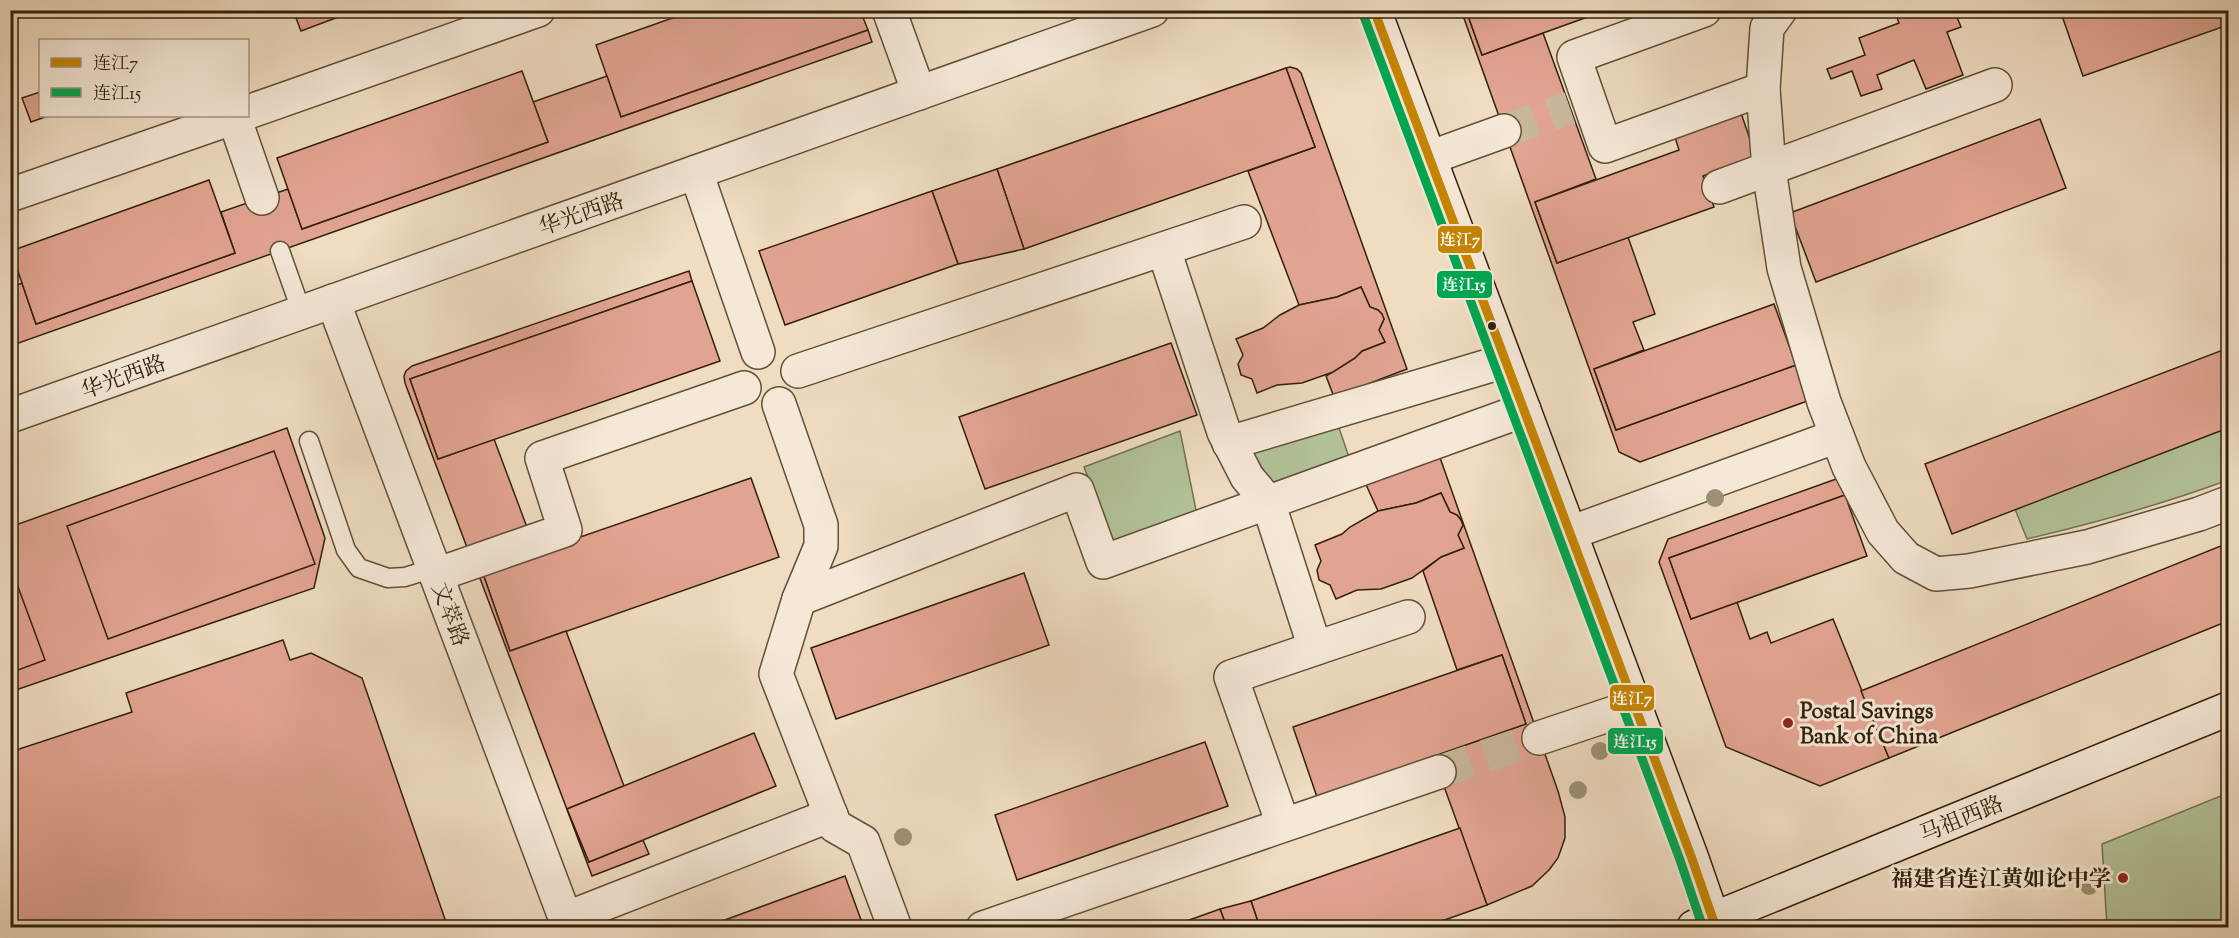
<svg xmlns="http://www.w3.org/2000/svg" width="2239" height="938" font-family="'Sorts Mill Goudy','Noto Serif SC',serif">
<rect width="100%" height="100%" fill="#efdcc1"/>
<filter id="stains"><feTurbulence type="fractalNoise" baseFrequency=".00333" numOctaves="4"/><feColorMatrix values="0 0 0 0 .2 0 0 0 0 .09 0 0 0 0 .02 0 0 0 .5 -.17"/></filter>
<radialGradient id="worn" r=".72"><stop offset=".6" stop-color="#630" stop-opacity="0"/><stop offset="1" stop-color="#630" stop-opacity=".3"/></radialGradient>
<!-- green -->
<g fill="#b2c298" stroke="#727251" stroke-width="1.5">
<path d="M 1338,425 L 1350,460 L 1272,484 L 1252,452 Z"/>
<path d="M 2225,429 L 2228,438 L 2228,480 C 2163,504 2095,523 2027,539 L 2015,509 Z"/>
<path d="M 1180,431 L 1197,515 L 1113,543 L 1084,467 Z"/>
<path d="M 2228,793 L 2228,927 L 2107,927 L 2102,844 Z"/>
</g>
<!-- building -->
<g fill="#e2a492" stroke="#31210a" stroke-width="1.5">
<path d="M 293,10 L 338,10 L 341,16 L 301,31 Z"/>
<path d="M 695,10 L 860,10 L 868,30 L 621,117 L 596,45 Z"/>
<path d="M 1461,10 L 1466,10 L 1482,55 L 1543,33 L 1596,179 L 1535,202 L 1557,263 L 1628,237 L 1655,314 L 1633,322 L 1644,350 L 1594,369 L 1616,430 L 1796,365 L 1810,400 L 1640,462 L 1619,452 Z"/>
<path d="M 1466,10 L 1607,10 L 1482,55 Z"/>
<path d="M 1894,10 L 1954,10 L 1961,27 L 1947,32 L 1963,75 L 1926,89 L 1914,60 L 1877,75 L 1882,89 L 1861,96 L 1852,71 L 1831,79 L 1827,69 L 1865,55 L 1859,38 L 1899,23 Z"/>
<path d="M 2060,10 L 2228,10 L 2228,25 L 2083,76 Z"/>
<path d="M 868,30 L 872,42 L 10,346 L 10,288 L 22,283 L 36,324 L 235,253 L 221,212 L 262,198 L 288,189 L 302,229 L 548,142 L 533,102 L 607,76 L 621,117 Z"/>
<path d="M 1290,67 L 1297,69 L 1301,73 L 1407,369 L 1334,397 L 1326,376 L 1355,358 L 1362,351 L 1385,342 L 1379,330 L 1384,319 L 1378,310 L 1370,307 L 1361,287 L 1337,297 L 1299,305 L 1248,171 L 1315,147 L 1286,68 Z"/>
<path d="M 1286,68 L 1315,147 L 1024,249 L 997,169 Z"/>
<path d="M 522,71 L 548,142 L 302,229 L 277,158 Z"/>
<path d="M 40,92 L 40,116 L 48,116 L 31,122 L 22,98 Z"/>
<path d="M 1740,110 L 1756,157 L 1703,176 L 1714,207 L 1557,263 L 1535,202 L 1679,150 L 1674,134 Z"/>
<path d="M 2040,119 L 2066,188 L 1816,282 L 1790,213 Z"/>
<path d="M 997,169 L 1024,249 L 958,264 L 932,191 Z"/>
<path d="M 209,180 L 235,253 L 36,324 L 11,251 Z"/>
<path d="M 932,191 L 958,264 L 785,325 L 759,251 Z"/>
<path d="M 689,271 L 692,281 L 410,379 L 438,459 L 494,439 L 528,530 L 468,550 L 405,383 L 404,376 L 406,371 L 412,366 Z"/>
<path d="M 692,281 L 720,361 L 438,459 L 410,379 Z"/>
<path d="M 1361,287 L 1370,307 L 1378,310 L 1382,314 L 1384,319 L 1379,330 L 1385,342 L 1362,351 L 1355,358 L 1333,372 L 1302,383 L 1277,385 L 1257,393 L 1252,379 L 1241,375 L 1238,364 L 1243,355 L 1236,339 L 1263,328 L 1280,315 L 1299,305 L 1337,297 Z"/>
<path d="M 1774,304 L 1796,365 L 1616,430 L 1594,369 Z"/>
<path d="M 1171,343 L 1197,415 L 985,489 L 959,417 Z"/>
<path d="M 2228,348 L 2228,428 L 1952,534 L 1925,464 Z"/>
<path d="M 287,428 L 325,538 L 314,588 L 10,692 L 10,527 Z"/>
<path d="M 274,451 L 315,564 L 108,639 L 67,526 Z"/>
<path d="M 1438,452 L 1558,791 L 1565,817 L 1565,838 L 1558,858 L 1549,870 L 1532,886 L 1487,905 L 1433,756 L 1526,724 L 1502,655 L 1457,670 L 1423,571 L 1441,557 L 1464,548 L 1458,535 L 1463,525 L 1461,520 L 1457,515 L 1450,512 L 1441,493 L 1416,503 L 1378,511 L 1363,478 Z"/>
<path d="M 751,478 L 779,557 L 510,651 L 482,571 Z"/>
<path d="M 1839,478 L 1845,495 L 1669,558 L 1691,619 L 1737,602 L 1750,639 L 1767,632 L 1771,643 L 1833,619 L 1889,758 L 1820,786 L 1726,747 L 1659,562 L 1668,539 Z"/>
<path d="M 1441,493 L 1450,512 L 1457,515 L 1461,520 L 1463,525 L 1458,535 L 1464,548 L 1441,557 L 1412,578 L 1381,589 L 1357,590 L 1336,599 L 1330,585 L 1319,580 L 1317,570 L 1321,561 L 1315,545 L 1342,534 L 1350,527 L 1378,511 L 1416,503 Z"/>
<path d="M 1845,495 L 1867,556 L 1691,619 L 1669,558 Z"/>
<path d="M 2228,543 L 2228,621 L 1889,758 L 1861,691 Z"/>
<path d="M 10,565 L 45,660 L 10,673 Z"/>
<path d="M 482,571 L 510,651 L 566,631 L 624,786 L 567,809 L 589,862 L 643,840 L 649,854 L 592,876 L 478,573 Z"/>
<path d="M 1024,573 L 1049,645 L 836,719 L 811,648 Z"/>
<path d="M 283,640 L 290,660 L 311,653 L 362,678 L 448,928 L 10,928 L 10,752 L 132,712 L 126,693 Z"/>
<path d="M 1502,655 L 1526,724 L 1317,797 L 1293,727 Z"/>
<path d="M 754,733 L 776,786 L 589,862 L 567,809 Z"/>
<path d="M 1205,742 L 1228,806 L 1017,880 L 995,815 Z"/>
<path d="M 1460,828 L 1487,905 L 1422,928 L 1260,928 L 1251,901 Z"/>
<path d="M 845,876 L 864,928 L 703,928 Z"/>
<path d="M 1251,901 L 1260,928 L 1227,928 L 1220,909 Z"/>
<path d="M 1220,909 L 1227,928 L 1167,928 Z"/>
</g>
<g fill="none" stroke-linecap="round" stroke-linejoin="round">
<!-- minor-tunnel -->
<g stroke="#c9b79c" stroke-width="33" stroke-dasharray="33 16" stroke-linecap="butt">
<path d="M 1504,131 L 1570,108"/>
<path d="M 1439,772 L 1539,738"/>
</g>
<defs>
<g id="service">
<path d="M 280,251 L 302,313"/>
<path d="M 309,441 L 346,550 L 359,568 L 388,578 L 405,577 L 434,568"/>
</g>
<g id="minor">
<path d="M 889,10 L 919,93"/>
<path d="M 1704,10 L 1574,57 L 1605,146 L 1763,89"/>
<path d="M 1780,10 L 1767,28 L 1763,89 L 1769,169 L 1784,268 L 1824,402 L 1849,467 L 1883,532 L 1906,558 L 1936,574 L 1969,571 L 2087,547 L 2199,514 L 2228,503"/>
<path d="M 248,112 L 538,10"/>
<path d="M 234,117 L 262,198"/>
<path d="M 1429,158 L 1504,131"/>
<path d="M 696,172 L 758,352"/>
<path d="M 1719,187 L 1995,85"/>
<path d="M 10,195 L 238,116"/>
<path d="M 1164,250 L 1224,432 L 1247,477 L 1268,502 L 1315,648"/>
<path d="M 798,371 L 1244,222"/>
<path d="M 779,404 L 821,525 L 821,546 L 799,599 L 776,674 L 835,826 L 863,842 L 895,928"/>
<path d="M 1229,443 L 1505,361"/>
<path d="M 1570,533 L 1837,436"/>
<path d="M 436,575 L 565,530 L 542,458 L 744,388"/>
<path d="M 799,599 L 1077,490 L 1103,562 L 1524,410"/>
<path d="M 1539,738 L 1635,706"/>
<path d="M 1283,824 L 1231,677 L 1408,617"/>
<path d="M 565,919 L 831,815"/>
<path d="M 983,928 L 1439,772"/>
</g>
<g id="tertiary">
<path d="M 333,301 L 569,928"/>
<path d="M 10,416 L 1152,10"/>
</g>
<g id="secondary">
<path d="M 1374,10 L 1691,856 L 1716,928"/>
<path d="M 1694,927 L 2228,709"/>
</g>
</defs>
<!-- service casing -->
<use href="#service" stroke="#605038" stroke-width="21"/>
<!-- minor casing -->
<use href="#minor" stroke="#605038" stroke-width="36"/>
<!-- tertiary casing -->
<use href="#tertiary" stroke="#605038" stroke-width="36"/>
<!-- secondary casing -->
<use href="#secondary" stroke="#31210a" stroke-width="36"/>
<!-- service -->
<use href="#service" stroke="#f5e8d7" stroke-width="18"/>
<!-- minor -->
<use href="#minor" stroke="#f5e8d7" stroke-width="33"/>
<!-- tertiary -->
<use href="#tertiary" stroke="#f5e8d7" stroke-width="33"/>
<!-- secondary -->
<use href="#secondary" stroke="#f5e8d7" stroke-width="33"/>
<defs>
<path id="bus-1" d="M 1374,10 L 1691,856 L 1716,928"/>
<path id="bus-2" d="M 1363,14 L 1680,860 L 1703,928"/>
</defs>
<!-- bus-1 casing -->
<use href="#bus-1" stroke="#f5e8d7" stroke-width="14"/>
<!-- bus-2 casing -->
<use href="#bus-2" stroke="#f5e8d7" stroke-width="14"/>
<!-- bus-1 -->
<use href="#bus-1" stroke="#c68502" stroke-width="9"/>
<!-- bus-2 -->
<use href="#bus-2" stroke="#00a651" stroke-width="9"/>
</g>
<!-- trees -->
<g fill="#9c9074">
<circle cx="1715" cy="498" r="9"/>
<circle cx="1600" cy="751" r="9"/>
<circle cx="1578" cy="790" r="9"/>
<circle cx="903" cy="837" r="9"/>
<circle cx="2089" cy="886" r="9"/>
</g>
<!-- markers -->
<circle fill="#31210a" stroke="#f5e8d7" stroke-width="2" cx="1492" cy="326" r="5"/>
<g fill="#8f2418" stroke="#f5e8d7" stroke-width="2">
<circle cx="1788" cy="723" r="6"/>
<circle cx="2123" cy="878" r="6"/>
</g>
<g text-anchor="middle" stroke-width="6" stroke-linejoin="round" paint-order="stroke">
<!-- street labels -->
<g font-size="22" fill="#31210a" stroke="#f5e8d7">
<text transform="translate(581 213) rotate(-19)" y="8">华光西路</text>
<text transform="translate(123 376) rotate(-20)" y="8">华光西路</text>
<text transform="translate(451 614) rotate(69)" y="8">文萃路</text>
<text transform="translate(1961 818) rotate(-22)" y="8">马祖西路</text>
</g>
<!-- poi labels -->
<g font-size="22" font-weight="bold" fill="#31210a" stroke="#f5e8d7" text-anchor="start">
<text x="1800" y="718">Postal Savings<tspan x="1800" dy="25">Bank of China</tspan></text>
<text x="2111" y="886" text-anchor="end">福建省连江黄如论中学</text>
</g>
</g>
<g stroke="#f5e8d7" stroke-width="2">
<rect x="1437" y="225" width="46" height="29" rx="6" fill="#c68502"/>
<rect x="1436" y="270" width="57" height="29" rx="6" fill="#00a651"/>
<rect x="1609" y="684" width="46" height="28" rx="6" fill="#c68502"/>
<rect x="1607" y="727" width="57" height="28" rx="6" fill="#00a651"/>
</g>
<g font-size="16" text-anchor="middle" font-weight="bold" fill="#fff">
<text x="1460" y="245">连江7</text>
<text x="1464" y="290">连江15</text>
<text x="1632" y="704">连江7</text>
<text x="1635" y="747">连江15</text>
</g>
<!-- margin -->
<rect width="2239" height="938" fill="none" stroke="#efdcc1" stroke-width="36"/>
<rect x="12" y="12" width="2215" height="914" fill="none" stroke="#31210a" stroke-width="3"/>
<rect x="18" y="18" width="2203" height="902" fill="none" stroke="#31210a" stroke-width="1.5"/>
<!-- legend -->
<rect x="39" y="39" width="210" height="78" fill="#f5e8d7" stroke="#a79885" stroke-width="1.5"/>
<rect x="51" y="58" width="30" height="9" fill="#c68502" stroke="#a79885" stroke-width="1.5"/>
<text x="93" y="69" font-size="18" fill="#31210a">连江7</text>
<rect x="51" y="88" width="30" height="9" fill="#00a651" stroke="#a79885" stroke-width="1.5"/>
<text x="93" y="99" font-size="18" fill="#31210a">连江15</text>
<rect width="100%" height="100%" filter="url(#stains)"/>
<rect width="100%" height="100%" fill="url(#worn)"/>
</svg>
